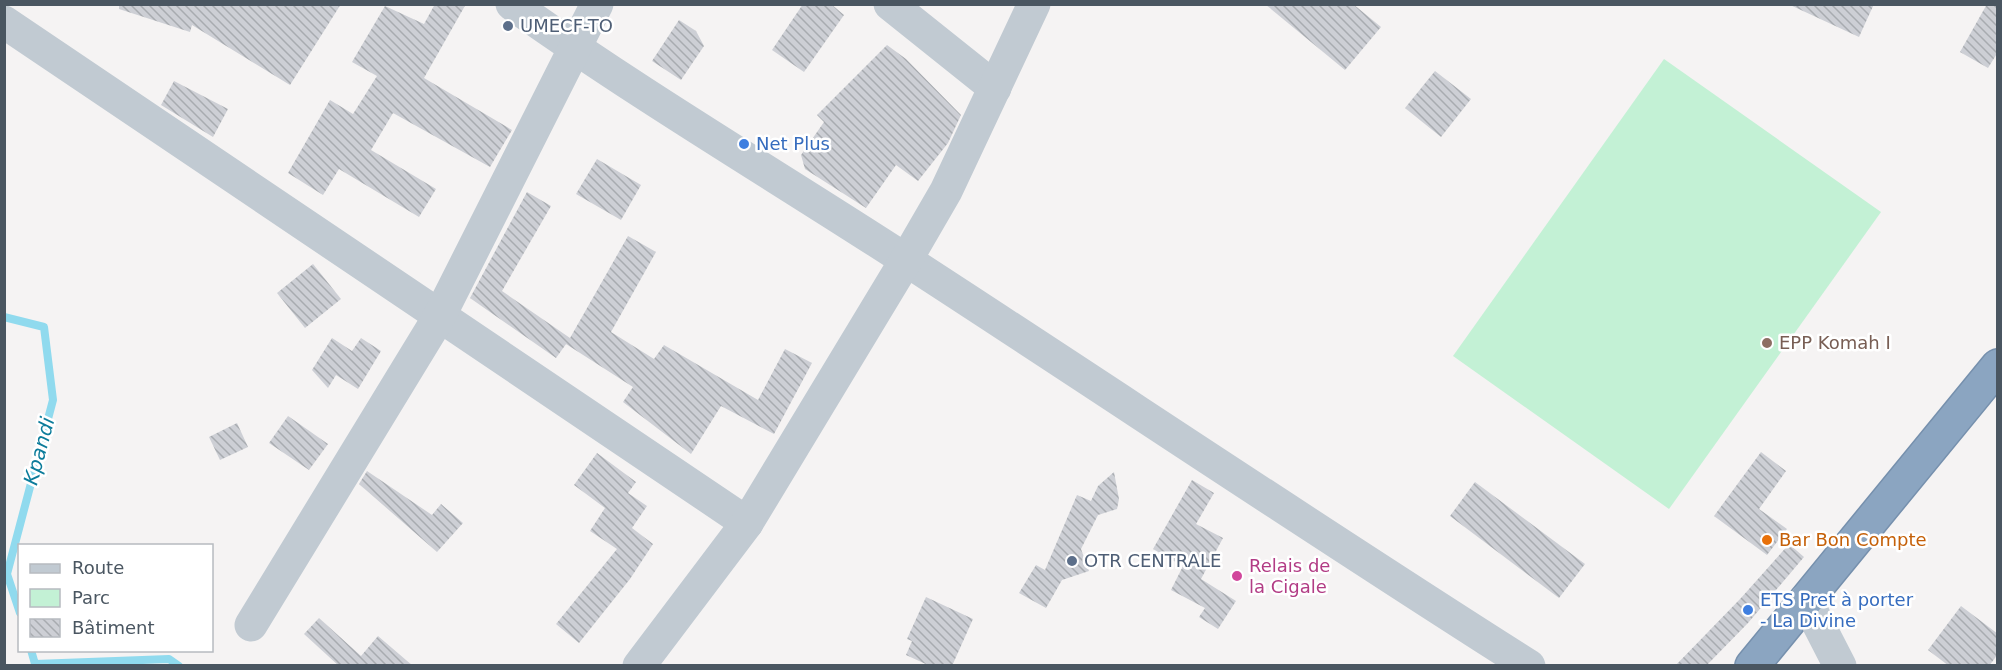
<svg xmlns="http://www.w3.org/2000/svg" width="2002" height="670" font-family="'DejaVu Sans',sans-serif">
<defs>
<pattern id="building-back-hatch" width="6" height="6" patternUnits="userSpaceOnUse" patternTransform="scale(1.5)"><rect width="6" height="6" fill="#cdcfd5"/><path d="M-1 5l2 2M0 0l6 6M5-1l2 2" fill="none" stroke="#a8abb0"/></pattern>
</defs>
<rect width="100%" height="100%" fill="#f5f3f3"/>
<!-- park -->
<path fill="#c3f1d5" d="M 1664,59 L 1881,212 L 1669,509 L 1453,356 Z"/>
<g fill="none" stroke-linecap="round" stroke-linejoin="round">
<!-- stream -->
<g stroke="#90daee" stroke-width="8">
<path d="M 4,317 L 44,327 L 53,400 L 7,574 L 20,613"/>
<path d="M 31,650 L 35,664 L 169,659 L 179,666"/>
</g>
</g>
<!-- building -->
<g fill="url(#building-back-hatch)">
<path d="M 119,4 L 341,4 L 290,85 L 192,25 L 190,32 L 119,9 Z"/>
<path d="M 435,4 L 466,4 L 424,78 L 512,130 L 490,167 L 393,113 L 371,150 L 436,189 L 419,217 L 339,169 L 323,195 L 288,173 L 330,100 L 353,114 L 377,76 L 352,62 L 385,6 L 424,24 Z"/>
<path d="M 803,4 L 831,4 L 844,15 L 804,72 L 772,50 Z"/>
<path d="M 1265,4 L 1353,4 L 1381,27 L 1345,70 Z"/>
<path d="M 1788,4 L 1874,4 L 1859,37 Z"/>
<path d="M 1987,4 L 1998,4 L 1998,52 L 1988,68 L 1960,52 Z"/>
<path d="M 679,20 L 696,31 L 704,46 L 681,80 L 652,61 Z"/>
<path d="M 887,45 L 906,59 L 961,115 L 948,143 L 918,181 L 896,165 L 866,208 L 805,169 L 801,155 L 824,122 L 817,115 Z"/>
<path d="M 1435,71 L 1471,99 L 1441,137 L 1405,108 Z"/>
<path d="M 174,81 L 228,109 L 213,137 L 161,105 Z"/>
<path d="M 597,159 L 641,185 L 621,220 L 576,194 Z"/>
<path d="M 527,192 L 551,206 L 502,291 L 570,338 L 628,236 L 656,252 L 611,332 L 654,359 L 664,345 L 758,400 L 785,349 L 812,363 L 774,434 L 721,406 L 691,454 L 623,402 L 633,387 L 566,344 L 569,340 L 556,358 L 470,298 Z"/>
<path d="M 313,264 L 341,299 L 305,328 L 277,293 Z"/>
<path d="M 332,338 L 352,351 L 361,338 L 381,351 L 358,389 L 336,375 L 328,388 L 312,370 Z"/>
<path d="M 288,416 L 328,444 L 309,470 L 269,443 Z"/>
<path d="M 237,423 L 248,447 L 220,460 L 209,437 Z"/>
<path d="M 1761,452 L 1786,471 L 1759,509 L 1787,529 L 1767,555 L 1714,516 Z"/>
<path d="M 597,453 L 636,482 L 628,493 L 647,506 L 632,528 L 653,544 L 630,579 L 579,643 L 556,624 L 617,549 L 590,531 L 605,508 L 574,485 Z"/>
<path d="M 367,471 L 432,515 L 441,504 L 463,523 L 437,552 L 359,484 Z"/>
<path d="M 1114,472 L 1119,499 L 1117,509 L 1098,515 L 1081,549 L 1089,571 L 1062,580 L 1046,608 L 1019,593 L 1036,565 L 1045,570 L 1077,495 L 1091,501 L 1098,486 Z"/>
<path d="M 1192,480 L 1214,493 L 1196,524 L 1223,538 L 1201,579 L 1236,601 L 1218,629 L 1199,617 L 1205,608 L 1171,590 L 1183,566 L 1153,549 Z"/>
<path d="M 1475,482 L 1585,564 L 1559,598 L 1450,516 Z"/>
<path d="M 1789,544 L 1804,557 L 1748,623 L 1706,666 L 1675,666 L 1741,598 Z"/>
<path d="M 926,597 L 973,619 L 952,666 L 930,666 L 906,655 L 912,641 L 907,639 Z"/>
<path d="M 1961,606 L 1998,634 L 1998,654 L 1989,666 L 1949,666 L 1928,650 Z"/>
<path d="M 319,618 L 361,656 L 378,636 L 413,666 L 339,666 L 304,634 Z"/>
</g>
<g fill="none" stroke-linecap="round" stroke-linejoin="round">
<defs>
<path id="highway" d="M 1752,666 L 1998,366"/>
</defs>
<!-- highway casing -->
<use href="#highway" stroke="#7690ad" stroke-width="36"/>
<!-- minor -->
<g stroke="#c1cad2" stroke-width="33">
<path d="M 512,4 C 640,95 775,175 906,260 C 1114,395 1319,533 1529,666"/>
<path d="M 890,4 L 995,88"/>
<path d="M 4,22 L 747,523"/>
<path d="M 1806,600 L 1840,666"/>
<path d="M 251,625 L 439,317 L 597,4"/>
<path d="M 639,666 L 747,523 L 906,260 L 946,191 L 1034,4"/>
</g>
<!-- highway -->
<use href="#highway" stroke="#8ba5c1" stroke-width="33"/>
</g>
<!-- markers -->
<g fill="#5c6f8a" stroke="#fff" stroke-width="2">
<circle cx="508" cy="26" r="6"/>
<circle cx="1072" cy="561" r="6"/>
</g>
<g fill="#3f7fe0" stroke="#fff" stroke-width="2">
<circle cx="744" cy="144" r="6"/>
<circle cx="1748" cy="610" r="6"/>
</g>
<circle fill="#8d6e63" stroke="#fff" stroke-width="2" cx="1767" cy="343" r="6"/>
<circle fill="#e8710a" stroke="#fff" stroke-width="2" cx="1767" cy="540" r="6"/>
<circle fill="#d1479c" stroke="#fff" stroke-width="2" cx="1237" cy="576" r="6"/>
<g text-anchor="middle" stroke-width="5" stroke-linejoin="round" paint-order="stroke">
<!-- service labels -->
<g font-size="18" fill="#4e5e75" stroke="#fff" text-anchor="start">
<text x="520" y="32">UMECF-TO</text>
<text x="1084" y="567">OTR CENTRALE</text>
</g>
<!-- shop labels -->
<g font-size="18" fill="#366cbe" stroke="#fff" text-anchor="start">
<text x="756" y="150">Net Plus</text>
<text x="1760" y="606">ETS Pret à porter<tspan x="1760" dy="21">- La Divine</tspan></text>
</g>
<!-- education labels -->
<g font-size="18" fill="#785e54" stroke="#fff" text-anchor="start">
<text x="1779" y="349">EPP Komah I</text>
</g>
<!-- food labels -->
<g font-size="18" fill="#c56008" stroke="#fff" text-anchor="start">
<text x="1779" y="546">Bar Bon Compte</text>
</g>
<!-- hotel labels -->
<g font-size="18" fill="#b23c85" stroke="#fff" text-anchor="start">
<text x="1249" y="572">Relais de<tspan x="1249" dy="21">la Cigale</tspan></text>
</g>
<!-- water labels -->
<g font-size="20" font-style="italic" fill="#0c7c9b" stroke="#fff">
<text transform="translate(39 451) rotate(-75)" y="7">Kpandi</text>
</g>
</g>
<!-- border -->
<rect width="2002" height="670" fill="none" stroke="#4a5661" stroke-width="12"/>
<!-- legend -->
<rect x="18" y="544" width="195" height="108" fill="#ffffff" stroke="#b7bbc0" stroke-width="1.5"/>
<rect x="30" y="564" width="30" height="9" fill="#c1cad2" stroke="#b7bbc0" stroke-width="1.5"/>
<text x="72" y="574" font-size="18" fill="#4a5661">Route</text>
<rect x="30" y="589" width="30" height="18" fill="#c3f1d5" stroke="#b7bbc0" stroke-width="1.5"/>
<text x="72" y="604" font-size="18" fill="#4a5661">Parc</text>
<rect x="30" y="619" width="30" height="18" fill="url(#building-back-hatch)" stroke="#b7bbc0" stroke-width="1.5"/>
<text x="72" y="634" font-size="18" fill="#4a5661">Bâtiment</text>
</svg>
